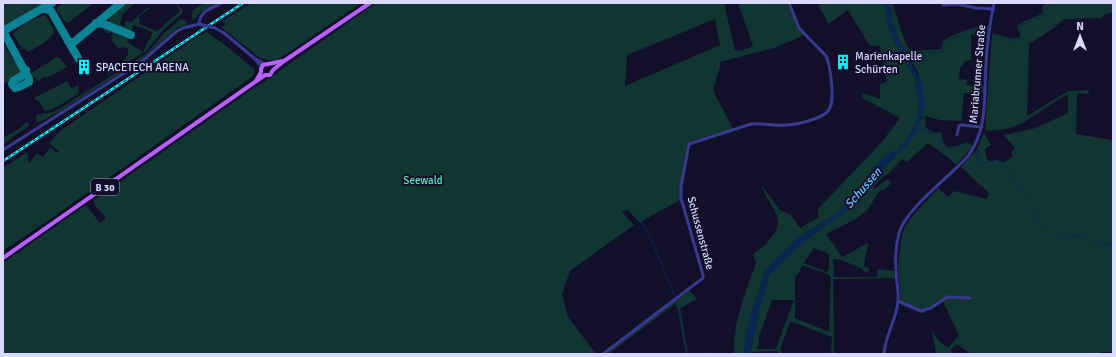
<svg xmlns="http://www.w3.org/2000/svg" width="1116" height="357" font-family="Signika,sans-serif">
<rect width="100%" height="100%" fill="#120f2b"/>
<!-- green -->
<g fill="#113632" fill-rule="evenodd">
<path d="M 3,3 L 44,3 L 3,27 Z"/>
<path d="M 63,3 L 94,3 L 68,23 L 64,21 L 57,10 L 57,8 Z"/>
<path d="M 126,3 L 135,3 L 122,15 L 120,24 L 125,27 L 125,22 L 128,21 L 130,23 L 148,7 L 150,8 L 138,17 L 140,20 L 139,24 L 157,31 L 180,11 L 176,4 L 178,5 L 183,11 L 182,14 L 164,29 L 146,51 L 108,75 L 107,74 L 124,61 L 124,60 L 128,55 L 128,48 L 122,47 L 119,49 L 111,40 L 113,38 L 111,36 L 113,34 L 110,32 L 108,34 L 100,27 L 102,26 L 129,38 L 127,42 L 143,52 L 153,32 L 134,25 L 131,31 L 110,22 L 108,17 Z"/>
<path d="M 204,3 L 218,3 L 201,12 L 193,21 L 192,16 L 193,10 Z"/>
<path d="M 251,3 L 361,3 L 288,53 L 276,60 L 269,60 L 260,58 L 221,27 L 226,24 L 223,21 Z"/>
<path d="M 376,3 L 724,3 L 735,51 L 743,50 L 753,46 L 738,3 L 787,3 L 799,29 L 804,35 L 774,48 L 720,62 L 721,63 L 713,90 L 733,129 L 691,141 L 687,145 L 680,192 L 680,200 L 651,216 L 640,223 L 628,210 L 622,212 L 634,225 L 570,271 L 562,294 L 568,317 L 596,354 L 3,354 L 3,263 L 86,205 L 100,223 L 106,218 L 94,204 L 94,200 L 254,88 L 272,77 L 281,70 ZM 715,19 L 720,45 L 625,86 L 627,55 Z"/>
<path d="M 818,3 L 883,3 L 886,13 L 886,19 L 896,46 L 915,78 L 919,103 L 918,115 L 913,129 L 908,138 L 898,149 L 884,157 L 871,170 L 867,181 L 850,200 L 836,214 L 800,236 L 773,261 L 765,271 L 752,312 L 746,335 L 744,354 L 734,354 C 734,343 735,332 737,321 C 738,314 742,308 742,302 L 756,263 L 753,254 L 767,244 L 767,242 C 792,219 768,208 762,186 L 780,210 L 791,215 L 800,228 L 819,217 L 817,210 L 881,143 L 900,118 L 862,98 L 863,93 L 880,99 L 880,84 L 887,82 L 880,46 L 870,46 L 848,10 L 828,24 Z"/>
<path d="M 888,3 L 892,3 L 906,44 L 910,51 L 941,49 L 943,41 C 959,31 971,28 990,25 L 988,39 L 971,34 L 971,60 L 965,61 L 960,68 L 959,79 L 967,80 L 966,85 L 984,86 L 984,93 L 964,93 L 961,121 L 940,120 L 925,116 L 926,128 L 935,133 L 940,132 L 942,134 C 941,139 944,144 948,147 C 959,148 964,139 973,146 L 956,165 L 949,158 L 928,143 L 907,162 L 902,159 L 889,173 L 881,179 L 874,186 L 874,189 L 888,179 L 891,183 L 883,191 L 881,190 C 874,196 872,206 865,212 C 854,221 839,227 826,234 L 842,257 L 868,243 L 864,266 L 869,268 L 869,271 L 866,272 L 863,271 L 863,269 L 841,260 L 833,259 L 834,277 L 877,277 L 878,269 L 894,271 L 895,278 L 833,279 L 834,353 L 836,354 L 831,354 L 832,337 L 790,321 L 780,350 L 782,354 L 778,354 L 777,351 L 752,352 L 752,354 L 750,354 L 759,310 L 769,275 L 793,251 L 813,235 L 849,209 L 864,193 L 887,164 L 910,142 L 925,106 L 918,73 L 899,41 L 891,19 L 892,13 ZM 814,248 L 829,254 L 829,268 L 827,272 L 804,263 ZM 802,266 L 804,266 L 828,274 L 831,277 L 829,332 L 795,318 L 795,276 L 798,274 ZM 772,300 L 794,300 L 776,349 L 757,349 L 759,342 L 758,339 Z"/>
<path d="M 1046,3 L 1113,3 L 1113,12 L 1106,14 L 1100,18 L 1067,19 L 1063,20 L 1051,30 L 1029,44 L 1027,116 L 1068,91 L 1089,90 L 1088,94 L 1077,93 L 1076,134 L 1113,140 L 1113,352 L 1102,352 L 1103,354 L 971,354 L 957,344 L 950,350 L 954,354 L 936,354 L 932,331 L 938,340 L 948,348 L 959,335 L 943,302 L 923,313 L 901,305 L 898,268 L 902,233 L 910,219 L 938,188 L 948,197 L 954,191 L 987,199 L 989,193 L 961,167 L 977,149 L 983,134 L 985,134 L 991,145 L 985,149 L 986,157 L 990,162 L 997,160 L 1004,162 L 1013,156 L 1011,152 L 1015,148 L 1004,135 L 1036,128 L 1068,113 L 1068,94 C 1045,105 1023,130 997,130 C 992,130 989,132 985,129 L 992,33 L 1013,39 L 1020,37 L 1020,35 L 1017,26 C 1024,19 1034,19 1042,13 L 1043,6 Z"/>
<path d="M 45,15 L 54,30 C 53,40 37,47 28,52 L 26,49 L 22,49 L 13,34 L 14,33 L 27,22 Z"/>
<path d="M 181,19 L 185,20 L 187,24 L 177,28 L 138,62 L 62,110 L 40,122 L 38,122 L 36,121 L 37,115 L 53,112 L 59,109 L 147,53 L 165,32 Z"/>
<path d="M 207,32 L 225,45 L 254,69 L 255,71 L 252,77 L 53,217 L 3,251 L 3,168 L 27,152 L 29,164 L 37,153 L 43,157 L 50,148 L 58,153 L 59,151 L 51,145 L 50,142 L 60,131 L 200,35 Z"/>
<path d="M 3,42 L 13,60 L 18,63 L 23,72 L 3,84 Z"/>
<path d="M 57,57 L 61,59 L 67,67 L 47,78 L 46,76 L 38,81 L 35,77 L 31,78 L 30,74 Z"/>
<path d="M 67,81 L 72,89 L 78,85 L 79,93 C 68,100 58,108 45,111 L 38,100 L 35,100 L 34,98 Z"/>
<path d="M 27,122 L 30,125 L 3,144 L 3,138 L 22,127 L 23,125 Z"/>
<path d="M 689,290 L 697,299 L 680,308 L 688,354 L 686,354 L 678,310 L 675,304 L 608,354 L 605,354 Z"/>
</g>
<!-- water -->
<path fill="#092851" d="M 883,3 L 888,3 L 892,13 L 891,19 L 899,41 L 922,83 L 925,106 L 917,132 L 910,142 L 887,164 L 864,193 L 849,209 L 813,235 L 793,251 L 769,275 L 759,310 L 750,354 L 744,354 L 746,335 L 752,312 L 765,271 L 773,261 L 800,236 L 836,214 L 850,200 L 867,181 L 871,170 L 884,157 L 898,149 L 908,138 L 913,129 L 918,115 L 919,103 L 915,78 L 896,46 L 886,19 L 886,13 Z"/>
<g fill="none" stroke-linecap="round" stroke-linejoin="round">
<!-- stream -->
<g stroke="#092851" stroke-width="1">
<path d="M 1092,3 L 1106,3"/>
<path d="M 992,34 L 1014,41 L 1022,37 L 1019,29 L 1021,24 L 1029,22 L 1042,16 L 1051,3"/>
<path d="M 908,56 L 919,53 L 940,52 L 943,51 L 944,43 L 976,28 L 988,31"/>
<path d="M 918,128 L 938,135 C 940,138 939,142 941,145 C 947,154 960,145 967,143 L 972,145"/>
<path d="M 977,150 L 977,156 L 978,162 C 985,165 990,162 997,160 L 1004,165 L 1023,194 L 1033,205 L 1035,210 L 1034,217 L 1038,223 L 1046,226 L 1053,233 L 1063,239 L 1081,235 L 1094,242 L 1113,245"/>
<path d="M 638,215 L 652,241 L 675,297"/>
<path d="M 676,301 L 679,309 L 687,354"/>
<path d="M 695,354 L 706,353 L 706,354"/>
</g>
<!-- taxiway -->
<g stroke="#0c8495" stroke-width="8">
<path d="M 42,9 L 46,9 L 51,11 L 78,58"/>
<path d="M 96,23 L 104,24 L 131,35"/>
<path d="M 3,31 L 29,79 L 29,82 L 19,87"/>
<path d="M 3,31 L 52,3"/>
<path d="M 68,41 L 72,43 L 74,42 L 121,3"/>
<path d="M 15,88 L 12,84 L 13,81 L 25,74 L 26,70"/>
</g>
<!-- minor -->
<g stroke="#373a8e" stroke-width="3">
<path d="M 943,5 L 957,4 L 976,8 L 993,9"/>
<path d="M 224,33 L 254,58 L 262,67"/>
<path d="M 256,59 L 265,64"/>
<path d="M 957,135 L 959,126 L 961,125 L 982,127"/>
<path d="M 3,150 L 140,63 L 177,31 L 183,28 L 199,24 C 200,11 211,8 222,3"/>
<path d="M 898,301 L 921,311 L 931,308 L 947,297 L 970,298"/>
<path d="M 603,354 L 703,278 L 703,275 L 681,198 L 681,187 L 689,144 L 751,124 C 763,123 774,126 785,125 C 795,125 822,119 828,111 C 833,105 832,97 832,90 C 831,78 831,67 826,56 L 799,28 L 789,3"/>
<path d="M 884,354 C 885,335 897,319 898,301 C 899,291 896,280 896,270 C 895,258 896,245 899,233 C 905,209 951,176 968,156 C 988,129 984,96 986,64 C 987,44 990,23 994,3"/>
</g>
<!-- major -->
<g stroke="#b860ff" stroke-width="4">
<path d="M 256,81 L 261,72 L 261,69 L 263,65 L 283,61"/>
<path d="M 3,258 L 265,75 L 270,75 L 273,70 L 284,61 L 370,3"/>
</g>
<defs>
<path id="rail" d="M 3,161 L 243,3"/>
</defs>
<!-- rail casing -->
<use href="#rail" stroke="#05f9ff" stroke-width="2.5"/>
<!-- rail -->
<use href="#rail" stroke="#120f2b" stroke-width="1" stroke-dasharray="3" stroke-linecap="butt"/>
<!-- minor-bridge -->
<path stroke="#373a8e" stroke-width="3" d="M 199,24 L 215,28 L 224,33"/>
</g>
<!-- icons -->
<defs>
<symbol id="building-bare" viewBox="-9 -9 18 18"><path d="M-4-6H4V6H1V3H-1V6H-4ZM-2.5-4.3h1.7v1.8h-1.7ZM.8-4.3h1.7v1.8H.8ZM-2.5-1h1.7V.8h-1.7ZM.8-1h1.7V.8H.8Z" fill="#05f9ff" stroke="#120f2b" stroke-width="2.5" paint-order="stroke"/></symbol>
</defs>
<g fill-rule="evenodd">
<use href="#building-bare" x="832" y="51" width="22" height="22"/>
<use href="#building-bare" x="73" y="56" width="22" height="22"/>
</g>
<g text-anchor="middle" stroke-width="4" stroke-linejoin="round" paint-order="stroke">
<!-- shield labels -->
<rect fill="#120f2b" stroke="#9f9cbf" stroke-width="1" x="91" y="179" width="28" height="16" rx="3"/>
<g font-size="10" font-weight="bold" fill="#dbd9ff">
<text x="105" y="191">B 30</text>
</g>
<!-- poi labels -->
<g font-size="11" fill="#dbd9ff" stroke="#120f2b" text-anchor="start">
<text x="855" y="60">Marienkapelle<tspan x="855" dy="13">Schürten</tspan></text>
<text x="96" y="71">SPACETECH ARENA</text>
</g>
<!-- street labels -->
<g font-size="11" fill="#dbd9ff" stroke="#120f2b">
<text transform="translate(977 74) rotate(-85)" y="4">Mariabrunner Straße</text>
<text transform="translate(701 233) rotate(75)" y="4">Schussenstraße</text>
</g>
<!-- park labels -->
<g font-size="11" fill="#5be9bb" stroke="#120f2b">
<text x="423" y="184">Seewald</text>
</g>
<!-- water labels -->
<g font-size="12" font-style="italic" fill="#67c4ff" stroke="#120f2b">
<text transform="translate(863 188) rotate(-49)" y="4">Schussen</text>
</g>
</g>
<!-- border -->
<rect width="1116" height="357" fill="none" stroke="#dbd9ff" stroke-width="8"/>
<!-- north arrow -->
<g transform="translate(1080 36)" stroke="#120f2b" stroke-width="3" paint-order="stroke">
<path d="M0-3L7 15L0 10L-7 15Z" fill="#dbd9ff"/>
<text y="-6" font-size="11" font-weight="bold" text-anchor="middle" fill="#dbd9ff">N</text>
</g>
</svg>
